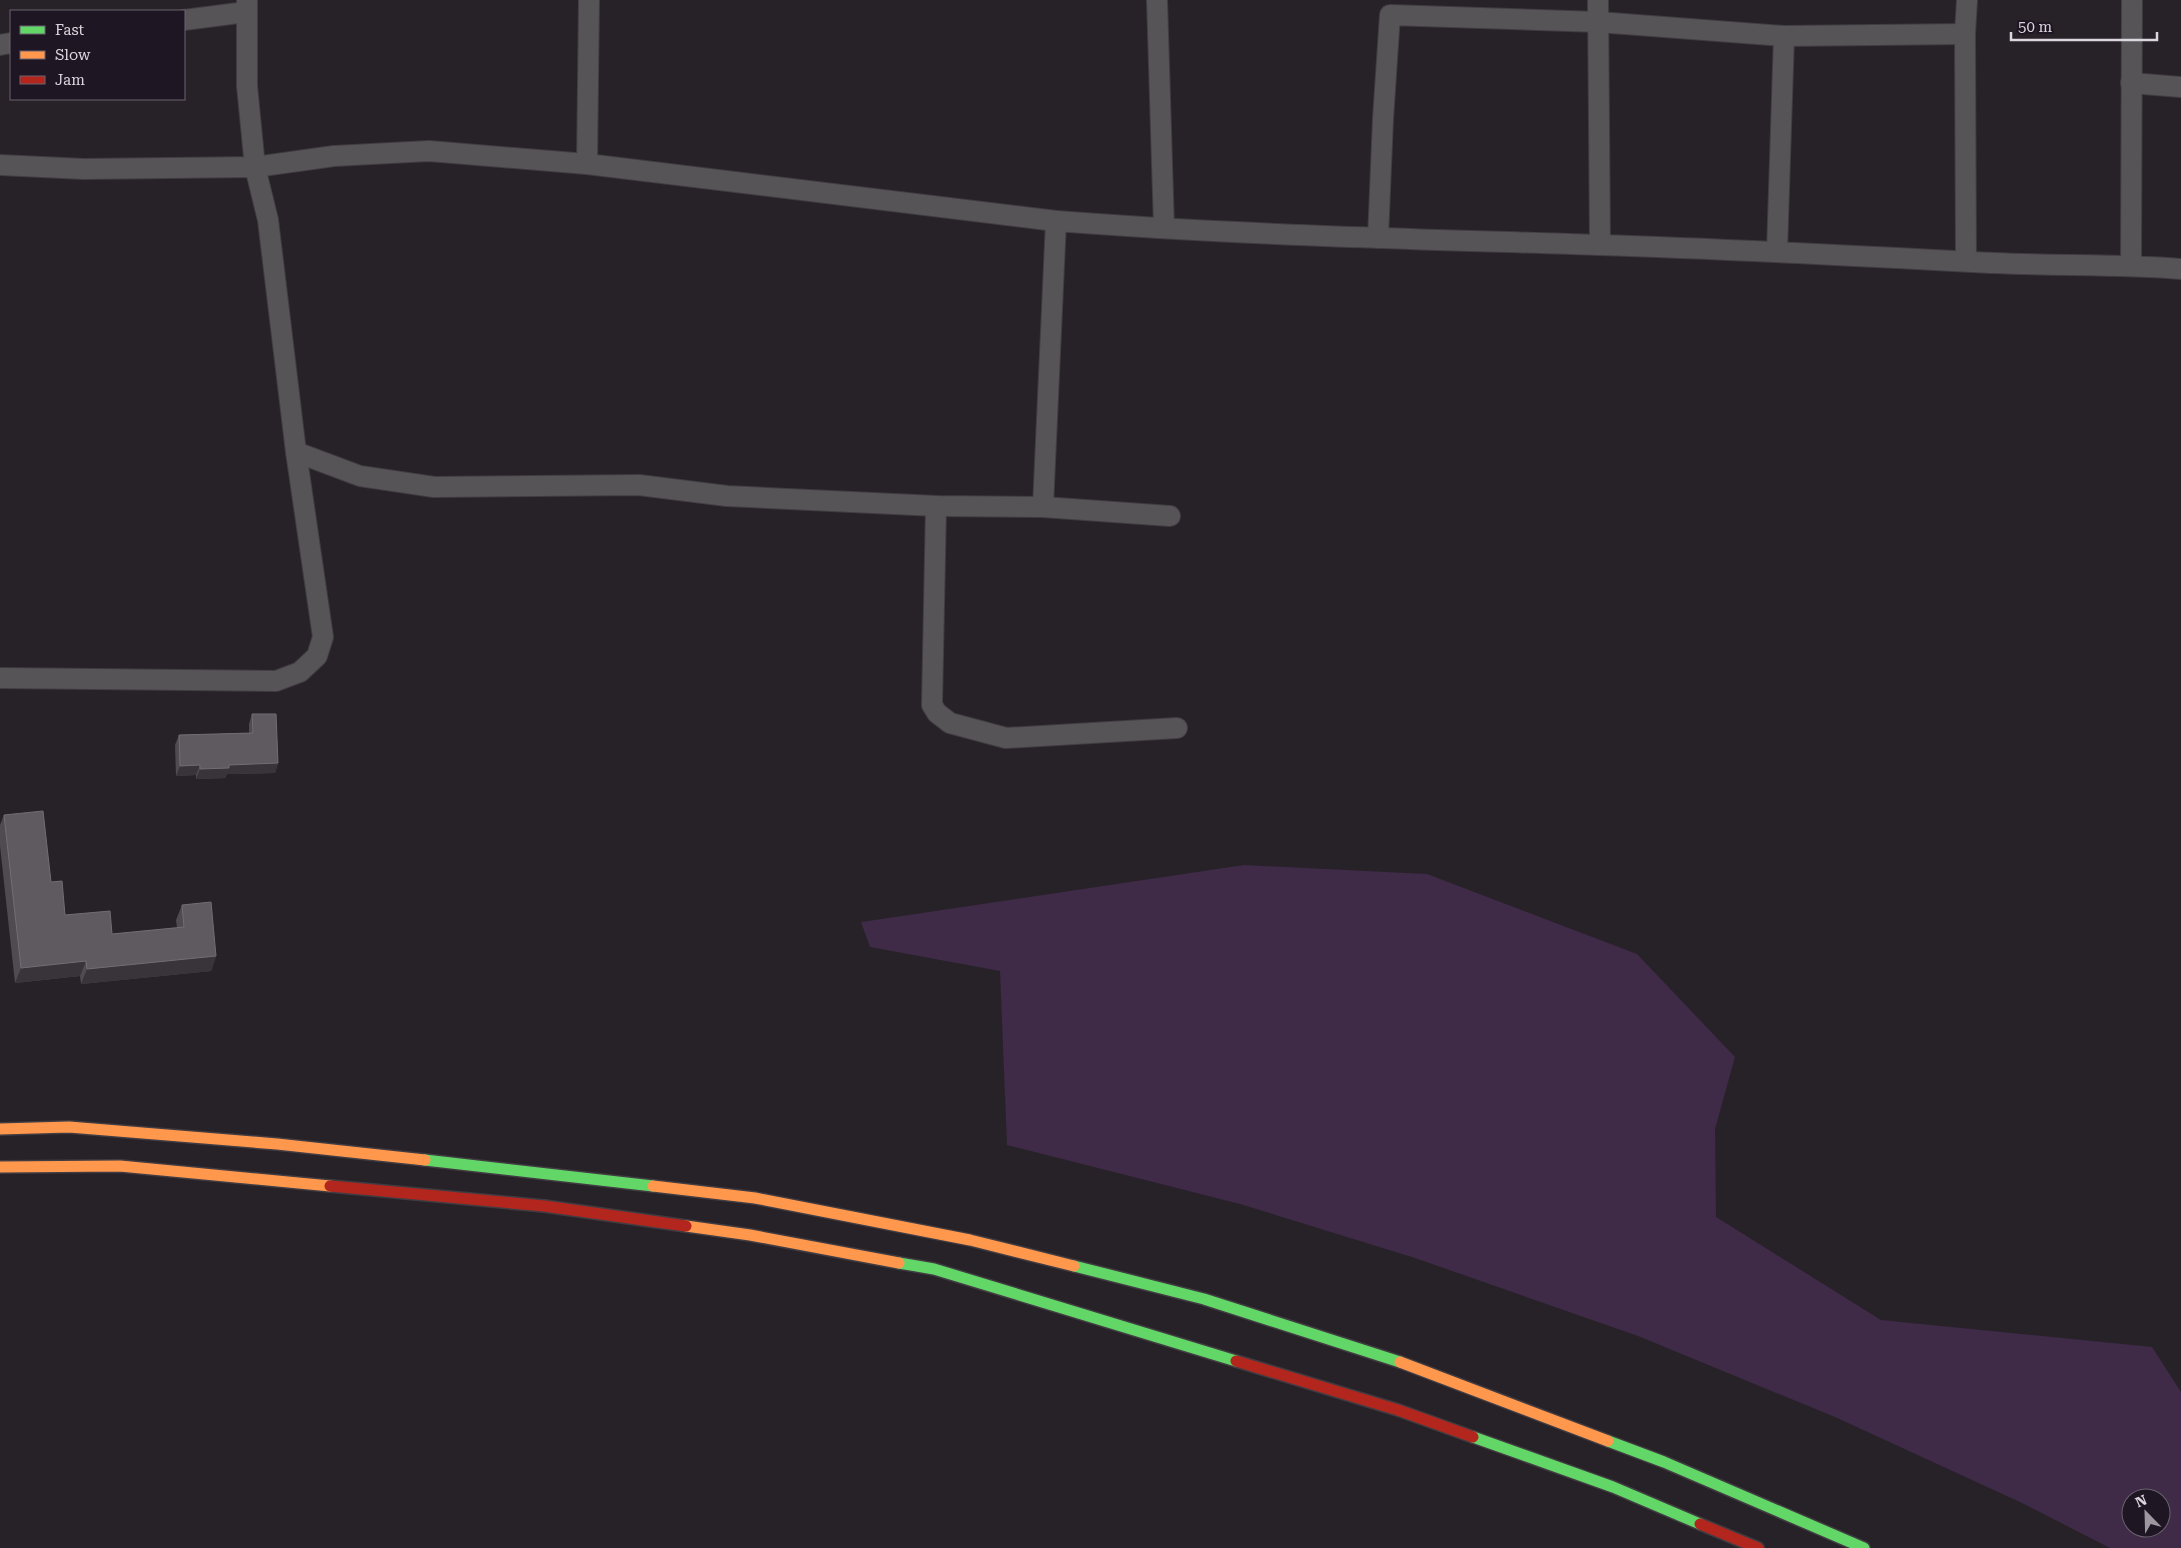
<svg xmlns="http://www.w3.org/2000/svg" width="2181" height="1548" font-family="'Roboto Serif',serif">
<rect width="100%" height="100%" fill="#272228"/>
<!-- green -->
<path fill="#3f2a48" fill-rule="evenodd" d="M 1244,865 L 1427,874 L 1637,954 L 1735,1057 L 1715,1129 L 1716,1217 L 1881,1320 L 2152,1347 L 2181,1392 L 2181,1548 L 2110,1548 L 2022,1503 L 1835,1417 L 1638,1336 L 1415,1258 L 1240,1204 L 1007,1145 L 1000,971 L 870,947 L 861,922 ZM 2131,1498 L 2161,1498 L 2161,1528 L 2131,1528 Z"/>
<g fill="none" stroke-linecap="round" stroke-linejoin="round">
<defs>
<g id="street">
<path d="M 247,0 L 247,86 L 255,167 L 268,220 L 296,452 L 360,476 L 434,487 L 639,485 L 727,496 L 936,506 L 1043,507 L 1056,221 C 1236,235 1418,239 1599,245 C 1731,249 1862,256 1994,263 C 2057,266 2119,264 2181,269"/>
<path d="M 1157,0 L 1164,228"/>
<path d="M 1598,0 L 1600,245"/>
<path d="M 184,20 L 246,12"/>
<path d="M 0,45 L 11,43"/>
<path d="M 2131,83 L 2181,87"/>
<path d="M 587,164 L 589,0"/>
<path d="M 0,165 L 84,169 L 255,167 L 334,156 L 429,151 L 587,164 L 1056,221"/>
<path d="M 1378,238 L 1383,119 L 1390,15 L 1598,22 L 1784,36 L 1965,34"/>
<path d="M 1777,251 L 1784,36"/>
<path d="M 1966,261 L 1965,34 L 1967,0"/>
<path d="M 2131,265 L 2132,0"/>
<path d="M 936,506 L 932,705 L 937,713 L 950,723 L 1006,738 L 1177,728"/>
<path d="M 1043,507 L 1170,516"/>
<path d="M 0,678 L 276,681 L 300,672 L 317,656 L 323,637 L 296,452"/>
</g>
<g id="fast">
<path d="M 425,1160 L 653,1186"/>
<path d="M 899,1263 L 934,1269 L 1236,1361"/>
<path d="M 1074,1266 L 1204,1299 L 1400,1362"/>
<path d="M 1473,1437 L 1613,1487 L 1700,1524"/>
<path d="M 1608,1441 L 1664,1462 L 1864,1548"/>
</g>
<g id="slow">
<path d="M 0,1129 L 69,1127 L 277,1144 L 425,1160"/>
<path d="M 0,1167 L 120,1166 L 330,1186"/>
<path d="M 653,1186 L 755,1198 L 970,1240 L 1074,1266"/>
<path d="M 686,1226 L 750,1235 L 899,1263"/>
<path d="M 1400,1362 L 1608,1441"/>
</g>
<g id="jam">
<path d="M 330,1186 L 544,1206 L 686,1226"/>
<path d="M 1236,1361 L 1398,1410 L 1473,1437"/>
<path d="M 1700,1524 L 1758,1548"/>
</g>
</defs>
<!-- street casing -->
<use href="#street" stroke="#413c42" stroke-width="22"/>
<!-- fast casing -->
<use href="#fast" stroke="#413c42" stroke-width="14"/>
<!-- slow casing -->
<use href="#slow" stroke="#413c42" stroke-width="14"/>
<!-- jam casing -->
<use href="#jam" stroke="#413c42" stroke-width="14"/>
<!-- street -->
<use href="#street" stroke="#575458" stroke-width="20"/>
<!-- fast -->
<use href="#fast" stroke="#63d668" stroke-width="11"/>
<!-- slow -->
<use href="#slow" stroke="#ff974d" stroke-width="11"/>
<!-- jam -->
<use href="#jam" stroke="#b3261e" stroke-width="11"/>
</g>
<!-- wall -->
<g fill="#504a51">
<path d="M 252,714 L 278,763 L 275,773 L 227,774 L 225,778 L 196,779 L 196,775 L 176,776 L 175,745 L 179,735 L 249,733 L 249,724 Z"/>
<path d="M 4,815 L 51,882 L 65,915 L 112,934 L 177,928 L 176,920 L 182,905 L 216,956 L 211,971 L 81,984 L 80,976 L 15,983 L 0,846 L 0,825 Z"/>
</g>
<!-- shaded-wall -->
<g fill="#39343a">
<path d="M 278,763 L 275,773 L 227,774 L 225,778 L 196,779 L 200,769 L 229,765 Z"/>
<path d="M 200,765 L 196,775 L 176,776 L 180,766 Z"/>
<path d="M 216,956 L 211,971 L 81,984 L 87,969 Z"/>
<path d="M 86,961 L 80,976 L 15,983 L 21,968 Z"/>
</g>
<!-- building -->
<g fill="#5f5a60" stroke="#726d74">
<path d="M 252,714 L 276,714 L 278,763 L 229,765 L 229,768 L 200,769 L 200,765 L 180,766 L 179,735 L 253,733 Z"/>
<path d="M 43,811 L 51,882 L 62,881 L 65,915 L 110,911 L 112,934 L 184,927 L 182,905 L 211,902 L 216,956 L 87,969 L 86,961 L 21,968 L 4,815 Z"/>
</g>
<!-- legend -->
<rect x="10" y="10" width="175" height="90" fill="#1e1622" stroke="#6a636e"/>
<rect x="20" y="26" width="25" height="8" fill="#63d668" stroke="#6a636e"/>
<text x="55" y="35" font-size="15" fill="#dcd6df">Fast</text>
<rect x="20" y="51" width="25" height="8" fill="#ff974d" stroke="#6a636e"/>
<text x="55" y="60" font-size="15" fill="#dcd6df">Slow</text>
<rect x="20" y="76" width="25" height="8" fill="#b3261e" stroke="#6a636e"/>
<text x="55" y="85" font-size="15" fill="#dcd6df">Jam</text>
<!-- north arrow -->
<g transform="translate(2146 1513) rotate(337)"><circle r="24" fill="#1e1622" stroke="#6a636e"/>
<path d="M0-4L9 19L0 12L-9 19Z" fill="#9d979f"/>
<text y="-8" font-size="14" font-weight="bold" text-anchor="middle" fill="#dcd6df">N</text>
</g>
<!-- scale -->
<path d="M2011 32v8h146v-8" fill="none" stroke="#dcd6df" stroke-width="2.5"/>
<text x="2018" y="32" font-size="15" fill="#dcd6df" stroke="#1e1622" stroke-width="4" paint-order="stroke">50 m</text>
</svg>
